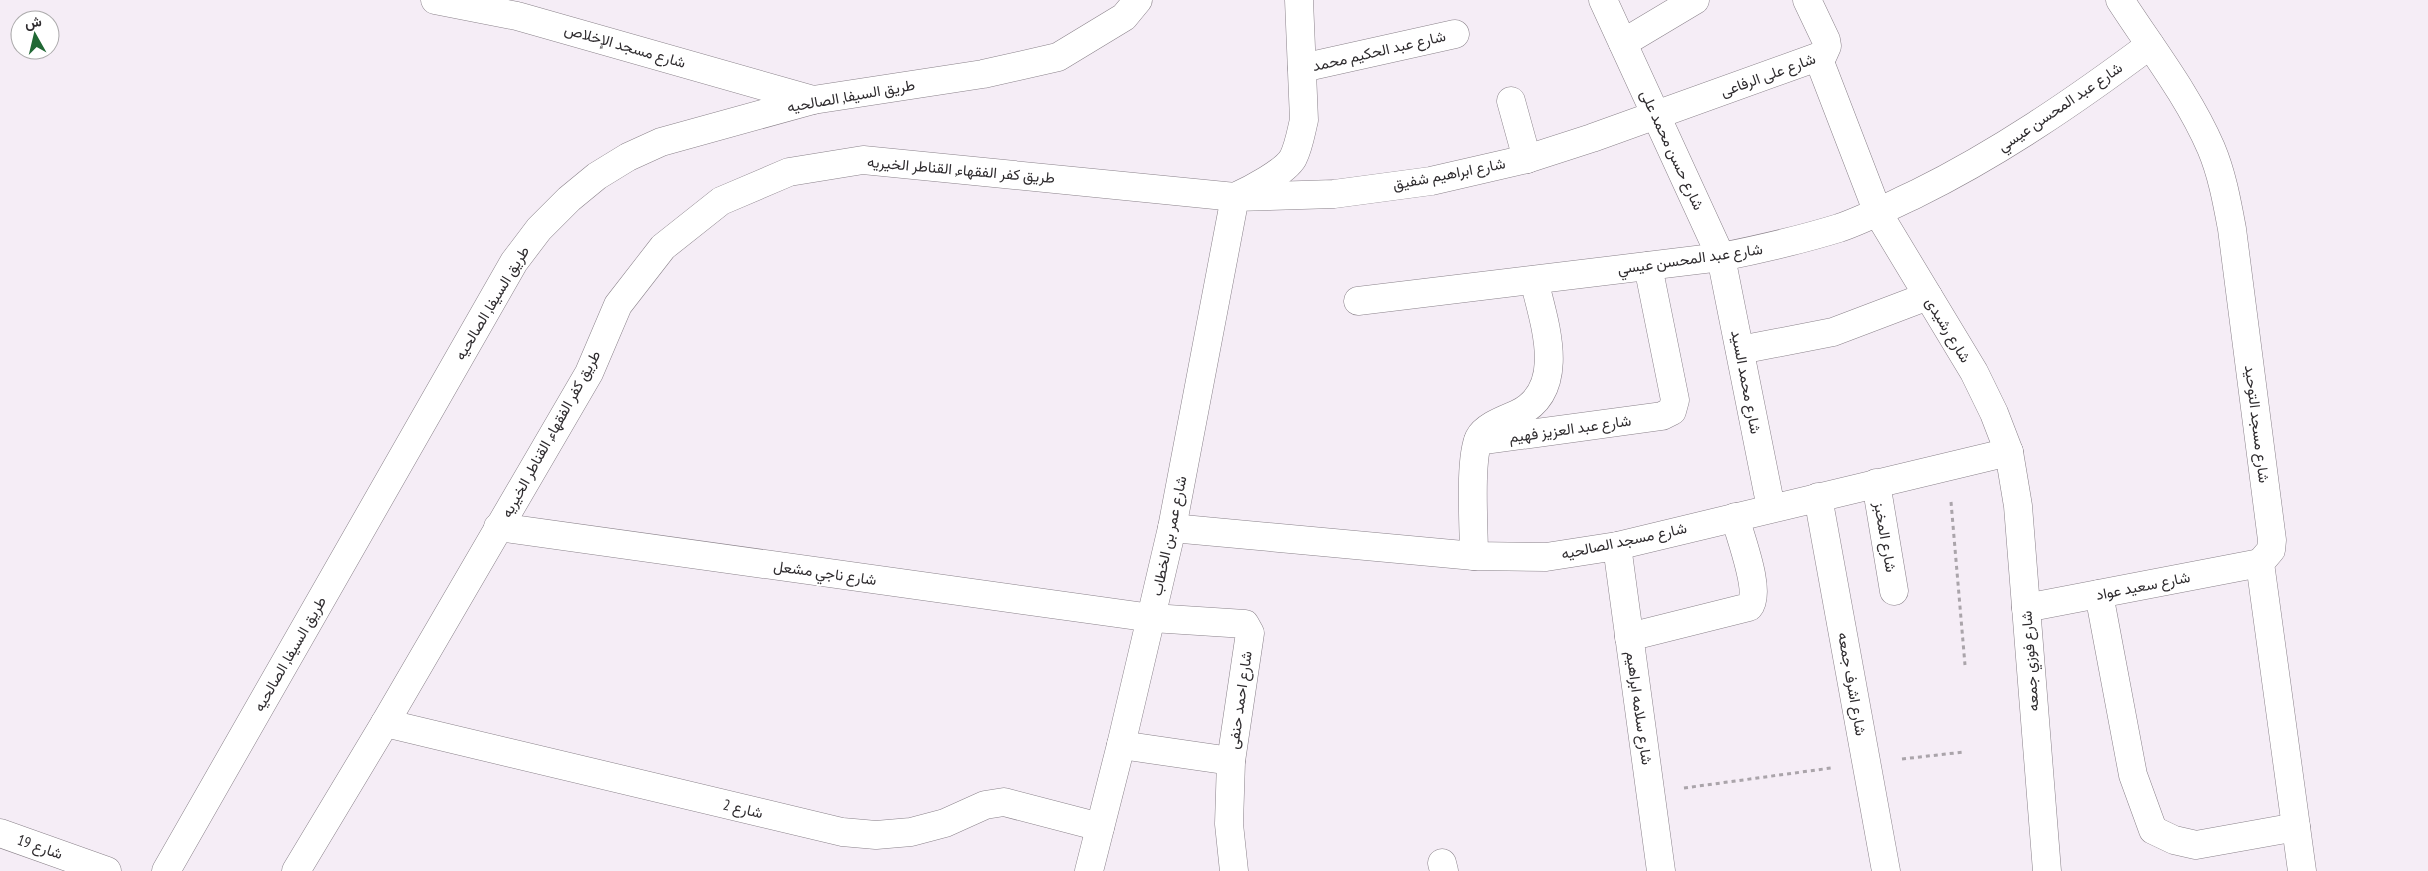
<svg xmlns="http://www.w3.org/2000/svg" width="2428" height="871" font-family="'PT Sans Narrow',Vazirmatn,sans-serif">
<rect width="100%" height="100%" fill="#f5edf6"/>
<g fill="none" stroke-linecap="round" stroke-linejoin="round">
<defs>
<g id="minor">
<path d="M 435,0 L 517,16 L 813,100"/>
<path d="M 1603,0 L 1721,257 L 1771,508"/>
<path d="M 2120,0 C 2151,48 2188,95 2211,148 C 2222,174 2227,202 2232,229 L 2272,540 L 2271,550 L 2260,563 L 2302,871"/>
<path d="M 1623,43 L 1695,0"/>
<path d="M 1818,57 L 1878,213 L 1974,372 L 1994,413 L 2009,452 L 2018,506 L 2047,871"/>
<path d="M 1302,68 L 1455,34"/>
<path d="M 1511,101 L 1527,159"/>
<path d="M 1358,301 L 1721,257 C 1761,249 1800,240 1839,228 C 1865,219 1890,206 1916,194 C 1999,153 2075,101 2150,45"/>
<path d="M 1740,350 L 1833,332 L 1928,296"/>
<path d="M 1478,441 L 1662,416 L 1672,411 L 1675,400 L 1648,266"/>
<path d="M 1876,483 L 1894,591"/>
<path d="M 1818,497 L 1886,871"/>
<path d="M 498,527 L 1152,618 L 1245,624 L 1250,633 L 1231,761 L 1229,824 L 1234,871"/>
<path d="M 1172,528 L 1474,556 L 1546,557 L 1617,546 L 2009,452"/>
<path d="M 1617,546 L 1661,871"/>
<path d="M 1474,556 C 1474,528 1469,460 1479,438 C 1485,426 1506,419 1517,414 C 1569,390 1544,322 1534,280"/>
<path d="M 2099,594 L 2133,775 L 2153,830 L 2174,840 L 2196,845 L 2296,827"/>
<path d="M 2026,608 L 2260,563"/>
<path d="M 1629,637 L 1749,607 C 1762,592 1740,537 1735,517"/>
<path d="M 385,723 L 842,832 L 876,835 L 911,832 L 945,823 L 985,805 L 1004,802 L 1100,827"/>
<path d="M 1121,745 L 1231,761"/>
<path d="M 0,833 L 107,871"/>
<path d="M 1442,863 L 1444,871"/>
<path d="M 166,871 L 514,262 L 539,229 L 569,199 L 597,176 L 628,157 L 661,142 L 813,100 L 983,74 L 1058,57 L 1124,17 L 1138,0"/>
<path d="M 296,871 L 385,723 L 589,373 L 618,305 L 663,247 L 721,201 L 789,172 L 863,160 L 1235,197 C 1250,190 1285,172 1293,158 C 1299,146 1301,132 1304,120 L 1299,0"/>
<path d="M 1089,871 L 1121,745 L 1172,528 L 1235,197 L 1334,194 L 1431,181 L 1527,159 L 1592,138 L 1823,55 L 1827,46 L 1826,40 L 1807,0"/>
</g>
</defs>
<!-- minor casing -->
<use href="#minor" stroke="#8a828a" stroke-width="29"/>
<!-- path -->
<g stroke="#aaa4aa" stroke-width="3" stroke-dasharray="4 4" stroke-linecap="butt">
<path d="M 1951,502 L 1965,665"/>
<path d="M 1902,759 L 1964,752"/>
<path d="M 1684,788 L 1831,768"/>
</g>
<!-- minor -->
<use href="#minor" stroke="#fff" stroke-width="28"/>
</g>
<g text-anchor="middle" stroke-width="4" stroke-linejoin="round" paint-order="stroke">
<!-- street labels -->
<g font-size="15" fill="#2f2c2f" stroke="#fff">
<text transform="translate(625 46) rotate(16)" y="5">شارع مسجد الإخلاص</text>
<text transform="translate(1379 51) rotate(-13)" y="5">شارع عبد الحكيم محمد</text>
<text transform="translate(1768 75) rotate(-20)" y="5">شارع على الرفاعى</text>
<text transform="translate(851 96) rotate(-10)" y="5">طريق السيفا, الصالحيه</text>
<text transform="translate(2060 107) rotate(-34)" y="5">شارع عبد المحسن عيسي</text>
<text transform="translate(1672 150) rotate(65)" y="5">شارع حسن محمد على</text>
<text transform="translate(961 170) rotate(5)" y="5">طريق كفر الفقهاء, القناطر الخيريه</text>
<text transform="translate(1449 174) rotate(-11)" y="5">شارع ابراهيم شفيق</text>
<text transform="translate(1690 259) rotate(-8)" y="5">شارع عبد المحسن عيسي</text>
<text transform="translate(492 303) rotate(-59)" y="5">طريق السيفا, الصالحيه</text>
<text transform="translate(1948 330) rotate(59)" y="5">شارع رشيدى</text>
<text transform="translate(1746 382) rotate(79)" y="5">شارع محمد السيد</text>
<text transform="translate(2257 424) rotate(83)" y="5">شارع مسجد التوحيد</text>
<text transform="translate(1570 429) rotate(-8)" y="5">شارع عبد العزيز فهيم</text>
<text transform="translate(551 434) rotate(-61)" y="5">طريق كفر الفقهاء, القناطر الخيريه</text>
<text transform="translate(1169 536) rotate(-78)" y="5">شارع عمر بن الخطاب</text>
<text transform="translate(1885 537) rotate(80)" y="5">شارع المخبز</text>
<text transform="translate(1624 541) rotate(-12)" y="5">شارع مسجد الصالحيه</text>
<text transform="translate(825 573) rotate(8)" y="5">شارع ناجي مشعل</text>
<text transform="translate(2143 586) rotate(-11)" y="5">شارع سعيد عواد</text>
<text transform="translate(290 654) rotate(-60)" y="5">طريق السيفا, الصالحيه</text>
<text transform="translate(2030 661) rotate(-94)" y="5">شارع فوزي جمعه</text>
<text transform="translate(1852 684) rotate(80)" y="5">شارع اشرف جمعه</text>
<text transform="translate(1240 700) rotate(-82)" y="5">شارع احمد حنفى</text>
<text transform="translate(1639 708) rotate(82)" y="5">شارع سلامه ابراهيم</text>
<text transform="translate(743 809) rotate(13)" y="5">شارع 2</text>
<text transform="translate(40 847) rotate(19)" y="5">شارع 19</text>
</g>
</g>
<!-- north arrow -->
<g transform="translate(35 35) rotate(352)"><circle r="24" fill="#ffffff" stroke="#acabac"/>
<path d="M0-4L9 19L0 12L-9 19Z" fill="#216835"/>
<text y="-8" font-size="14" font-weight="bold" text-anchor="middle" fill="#2f2c2f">ش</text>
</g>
</svg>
